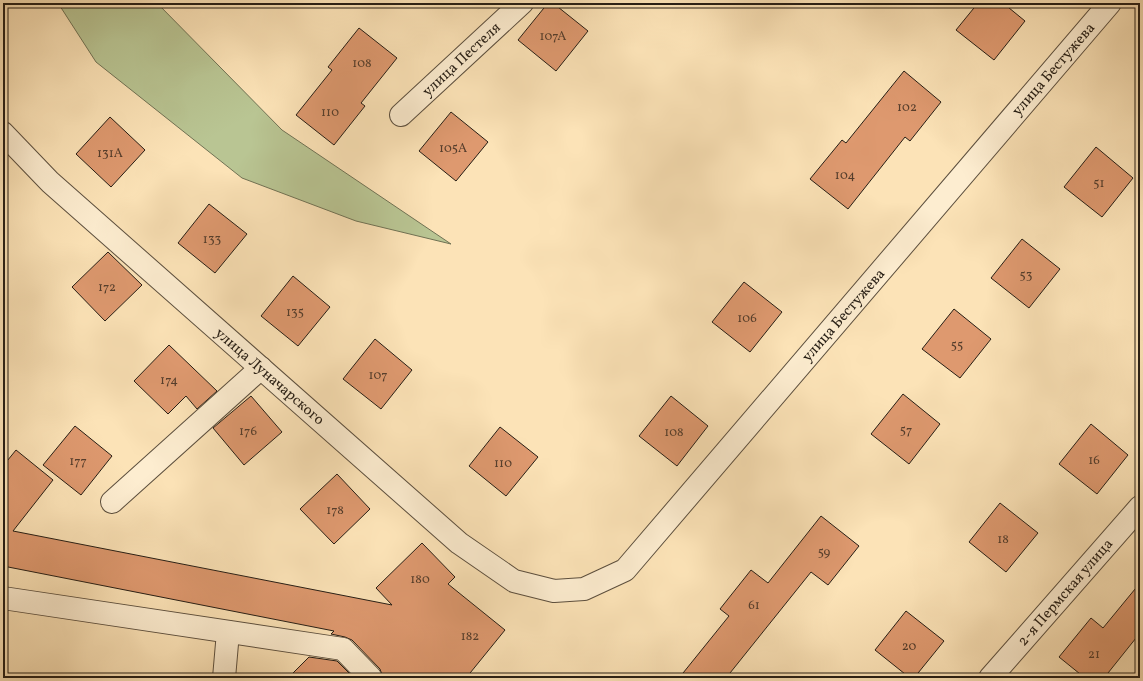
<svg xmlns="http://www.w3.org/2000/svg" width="1143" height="681" font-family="Vollkorn,serif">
<rect width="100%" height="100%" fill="#fce3b7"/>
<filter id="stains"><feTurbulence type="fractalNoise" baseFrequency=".005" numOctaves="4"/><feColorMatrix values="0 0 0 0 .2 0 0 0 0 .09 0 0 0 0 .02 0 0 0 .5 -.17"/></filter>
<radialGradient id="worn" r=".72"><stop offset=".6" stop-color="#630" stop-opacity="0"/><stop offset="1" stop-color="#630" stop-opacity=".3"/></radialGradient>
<!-- green -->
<path fill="#b9c593" stroke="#707254" d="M 58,3 L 157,3 L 282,130 L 451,244 L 356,221 L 242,178 L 96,62 Z"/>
<!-- building -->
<g fill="#de996f" stroke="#261e15">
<path d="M 548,3 L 553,3 L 588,31 L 556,71 L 518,40 Z"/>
<path d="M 978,3 L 1003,3 L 1025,21 L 994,60 L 956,30 Z"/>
<path d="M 359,28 L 397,58 L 361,103 L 365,106 L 334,145 L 296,115 L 332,70 L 328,67 Z"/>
<path d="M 904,71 L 941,102 L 910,141 L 905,137 L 848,209 L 810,179 L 842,140 L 846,143 Z"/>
<path d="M 451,112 L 488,142 L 456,181 L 419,151 Z"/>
<path d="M 110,117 L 145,150 L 111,187 L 76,154 Z"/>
<path d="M 1096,147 L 1133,178 L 1102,217 L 1064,187 Z"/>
<path d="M 209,204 L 247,234 L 215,273 L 178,243 Z"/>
<path d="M 1022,239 L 1060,269 L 1029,308 L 991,278 Z"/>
<path d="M 108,252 L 142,285 L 105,321 L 72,287 Z"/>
<path d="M 293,276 L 330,307 L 298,346 L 261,316 Z"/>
<path d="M 744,282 L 782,312 L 750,352 L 712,322 Z"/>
<path d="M 954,309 L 991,339 L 960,378 L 922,349 Z"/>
<path d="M 375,339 L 412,370 L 381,409 L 343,379 Z"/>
<path d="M 169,345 L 217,391 L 197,409 L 186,396 L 168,414 L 134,381 Z"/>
<path d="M 903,394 L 940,424 L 909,464 L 871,434 Z"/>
<path d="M 251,396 L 282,432 L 244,465 L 213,428 Z"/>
<path d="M 671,396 L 708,426 L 677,466 L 639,436 Z"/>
<path d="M 1091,424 L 1128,455 L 1097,494 L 1059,464 Z"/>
<path d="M 75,426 L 112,456 L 81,495 L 43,465 Z"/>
<path d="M 500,427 L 538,457 L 506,496 L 469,466 Z"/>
<path d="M 16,450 L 53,480 L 13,531 L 392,605 L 376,588 L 422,543 L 455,577 L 448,584 L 505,630 L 466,678 L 383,678 L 380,669 L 352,640 L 345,637 L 331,634 L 334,631 L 3,566 L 3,466 Z"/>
<path d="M 337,474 L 370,509 L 334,544 L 300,509 Z"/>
<path d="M 1000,503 L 1038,533 L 1006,572 L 969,542 Z"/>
<path d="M 821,516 L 859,546 L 828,585 L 811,572 L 726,678 L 679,678 L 729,616 L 720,609 L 751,570 L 768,583 Z"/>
<path d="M 1140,583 L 1140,633 L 1104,678 L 1085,678 L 1059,657 L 1091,618 L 1103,628 Z"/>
<path d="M 906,611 L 944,641 L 914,678 L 910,678 L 875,650 Z"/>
<path d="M 309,657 L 337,661 L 354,678 L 288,678 Z"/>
</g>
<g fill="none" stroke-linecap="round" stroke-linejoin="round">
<defs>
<g id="minor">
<path d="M 401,115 L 522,3"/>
<path d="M 3,133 L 50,182 L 459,543 L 514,581 L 554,591 L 584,589 L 625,570 L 1110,3"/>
<path d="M 112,502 L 261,368"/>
<path d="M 3,598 L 343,649 L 371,678"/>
<path d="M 224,678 L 228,632"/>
<path d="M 990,678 L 1140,507"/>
</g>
</defs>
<!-- minor casing -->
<use href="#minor" stroke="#5c4f3e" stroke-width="24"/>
<!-- minor -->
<use href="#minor" stroke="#fdedd0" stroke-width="22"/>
</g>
<g text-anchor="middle" stroke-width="3" stroke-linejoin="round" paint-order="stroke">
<!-- number labels -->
<g font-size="13" fill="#543d2c">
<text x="553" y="40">107А</text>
<text x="362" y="67">108</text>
<text x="907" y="111">102</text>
<text x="330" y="116">110</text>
<text x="453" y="152">105А</text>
<text x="110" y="157">131А</text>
<text x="845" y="179">104</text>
<text x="1099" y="187">51</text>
<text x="212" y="243">133</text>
<text x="1026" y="279">53</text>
<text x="107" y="291">172</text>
<text x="295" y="316">135</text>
<text x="747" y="322">106</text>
<text x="957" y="349">55</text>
<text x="378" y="379">107</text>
<text x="169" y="384">174</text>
<text x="906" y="434">57</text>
<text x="248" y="435">176</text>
<text x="674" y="436">108</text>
<text x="1094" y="464">16</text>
<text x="78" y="465">177</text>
<text x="503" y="467">110</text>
<text x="335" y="514">178</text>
<text x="1003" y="543">18</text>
<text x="824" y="556">59</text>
<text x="420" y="583">180</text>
<text x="754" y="609">61</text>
<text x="470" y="640">182</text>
<text x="909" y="650">20</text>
<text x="1094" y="658">21</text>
</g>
<!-- street labels -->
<g font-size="15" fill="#261e15" stroke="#fdedd0">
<text transform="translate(461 59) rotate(-43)" y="5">улица Пестеля</text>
<text transform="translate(1053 69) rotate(-49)" y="5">улица Бестужева</text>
<text transform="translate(843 315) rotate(-49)" y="5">улица Бестужева</text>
<text transform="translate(270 376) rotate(41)" y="5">улица Луначарского</text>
<text transform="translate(1065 592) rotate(-49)" y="5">2-я Пермская улица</text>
</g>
</g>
<!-- margin -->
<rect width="1143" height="681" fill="none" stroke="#fce3b7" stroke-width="16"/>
<rect x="4" y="4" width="1135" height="673" fill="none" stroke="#261e15" stroke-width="2"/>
<rect x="8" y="8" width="1127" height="665" fill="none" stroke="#261e15"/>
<rect width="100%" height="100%" filter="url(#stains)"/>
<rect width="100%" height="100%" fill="url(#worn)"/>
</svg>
